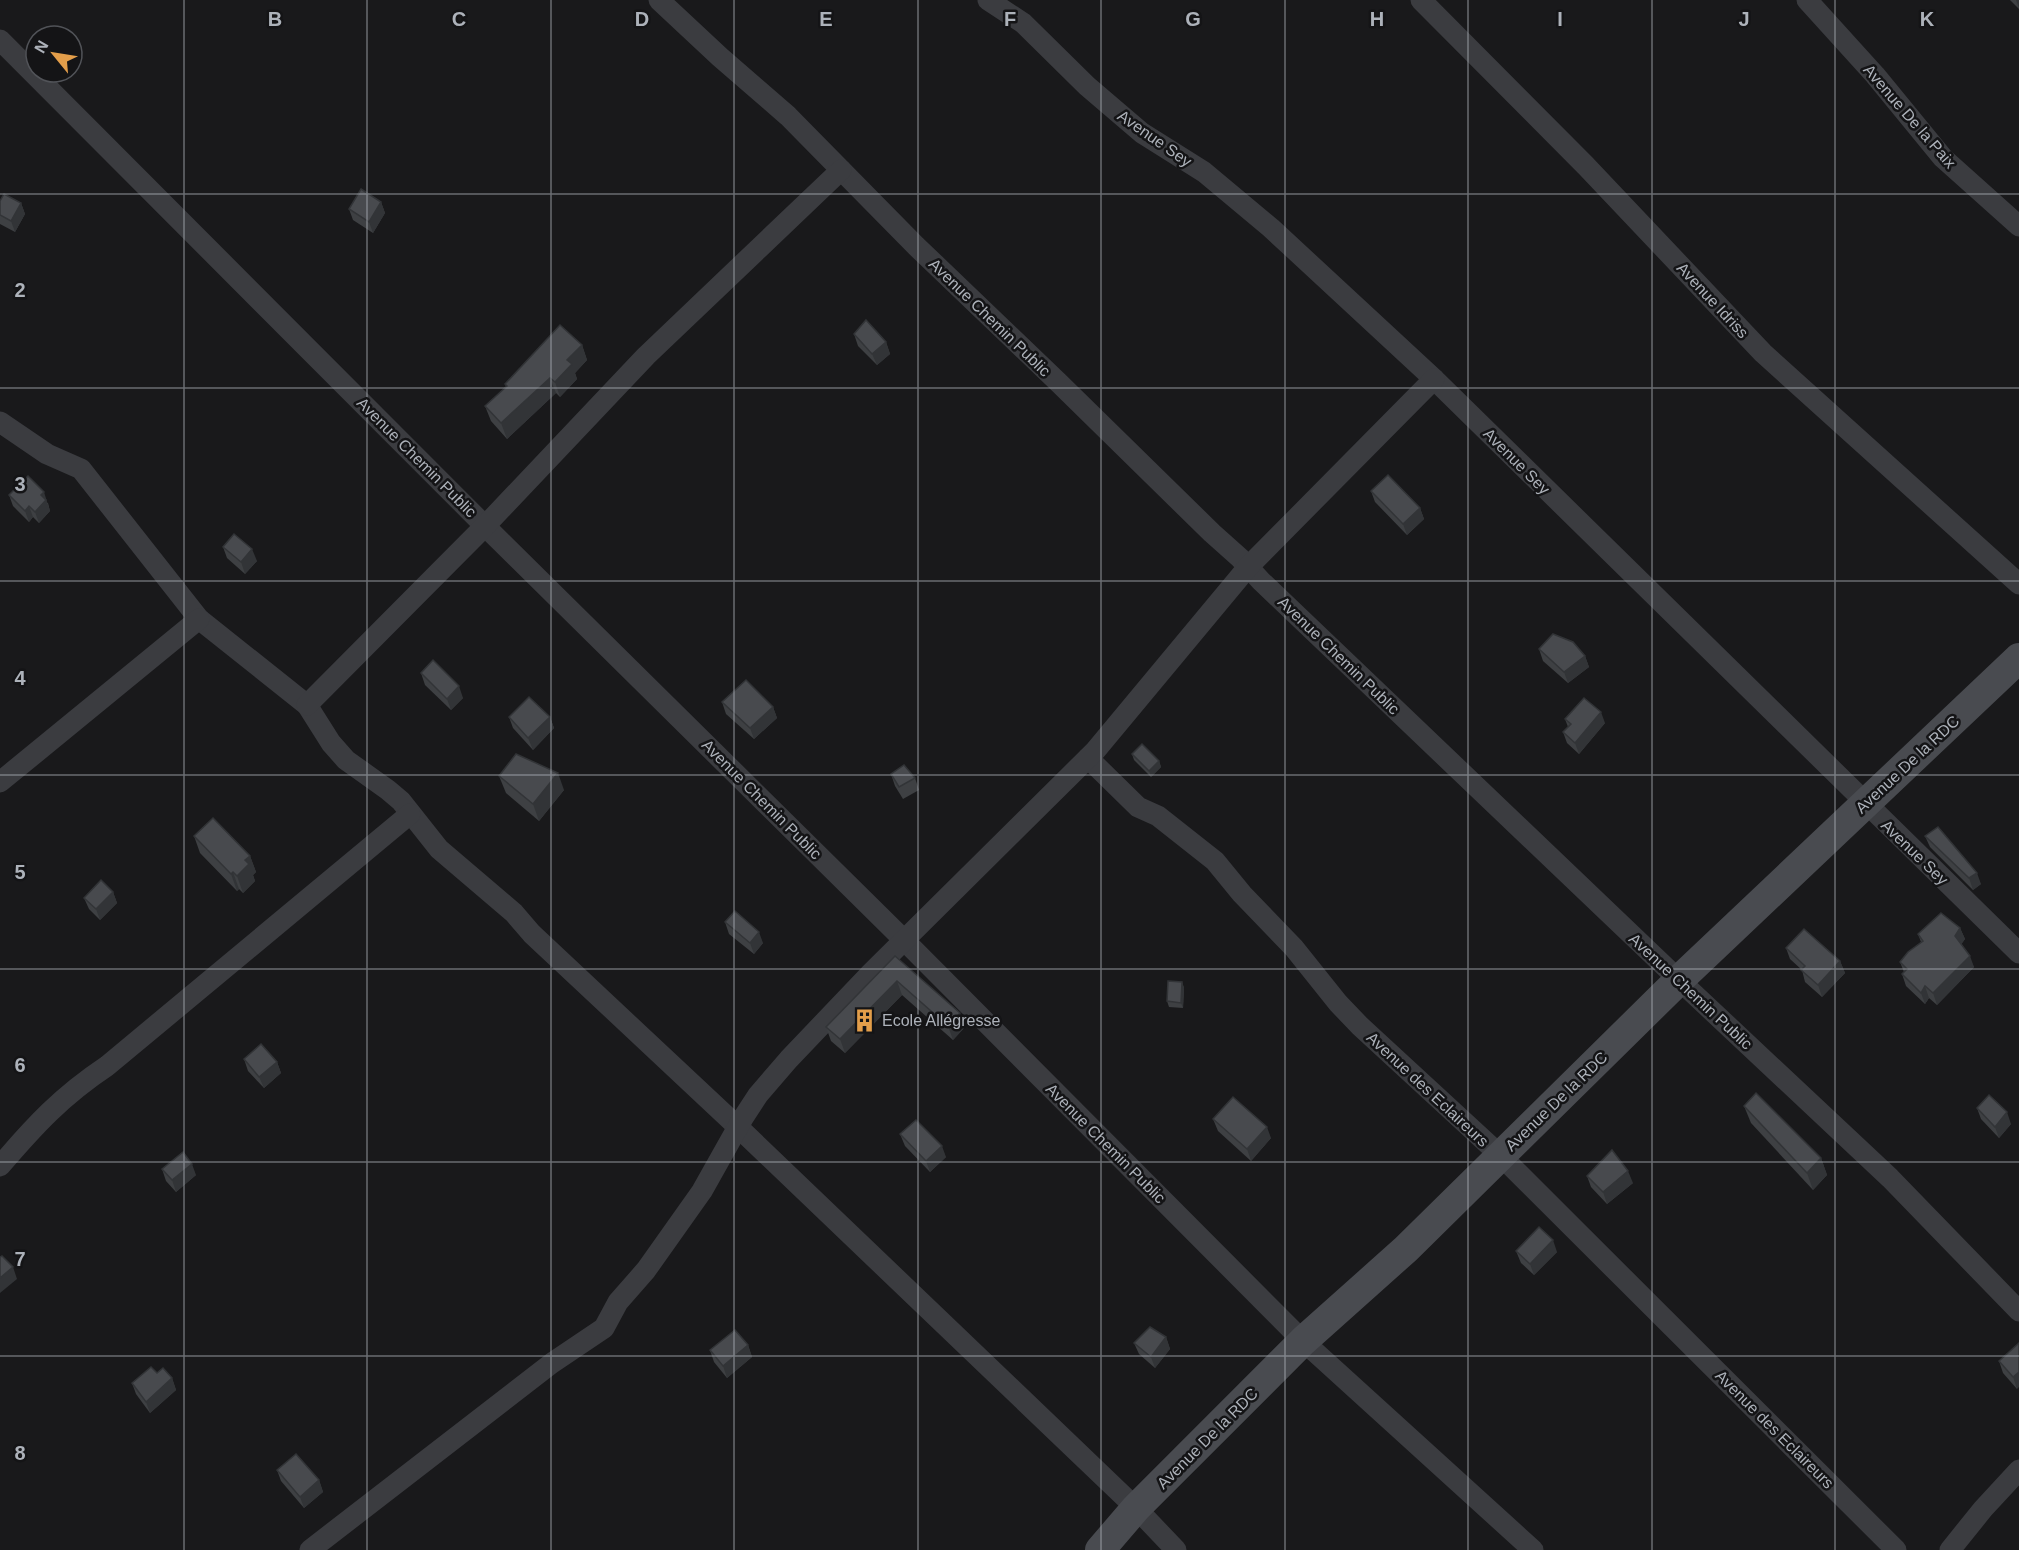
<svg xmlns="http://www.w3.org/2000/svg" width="2019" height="1550" font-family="Arial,sans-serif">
<rect width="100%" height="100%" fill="#19191b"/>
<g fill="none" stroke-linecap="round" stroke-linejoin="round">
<!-- street -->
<g stroke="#3b3c40" stroke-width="21">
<path d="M 659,0 L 720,57 L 788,116 L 916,246 L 1058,382 L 1212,533 L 1240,558 L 1261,581 L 1679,980 L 1890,1178 L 2019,1311"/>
<path d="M 988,0 L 1023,23 L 1087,86 L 1142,133 L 1204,172 L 1271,228 L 1434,379 L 2019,953"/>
<path d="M 1421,0 L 1586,166 L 1763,353 L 2019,584"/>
<path d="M 1807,0 L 1875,75 L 1943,158 L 2019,226"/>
<path d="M 0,40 L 485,526 L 905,941 L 1303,1341 L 1533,1550"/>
<path d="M 0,422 L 47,454 L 81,469 L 199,619 L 307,705 L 331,743 L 346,760 L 388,790 L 401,801 L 439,849 L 514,913 L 532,934 L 738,1127 L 1136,1508 L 1176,1550"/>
<path d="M 307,705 L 485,526 L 646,356 L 841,170"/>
<path d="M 1088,758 L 1138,807 L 1158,816 L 1215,861 L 1242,894 L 1294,948 L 1338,1003 L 1360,1026 L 1501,1156 L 1896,1550"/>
<path d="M 0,782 L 199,619"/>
<path d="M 0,1166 C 35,1125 62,1096 107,1066 L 410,814"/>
<path d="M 310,1550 L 552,1363 L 604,1328 L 618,1302 L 646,1270 L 702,1191 L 743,1118 L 758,1095 L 789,1059 L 870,974 L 1095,751 L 1248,567 L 1434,379"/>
<path d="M 1950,1550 L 1983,1509 L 2019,1470"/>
</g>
<!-- secondary -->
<path stroke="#494b50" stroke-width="30" d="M 1100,1550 L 1136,1508 L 1303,1341 L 1406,1249 L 1679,980 L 2019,658"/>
</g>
<!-- wall -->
<g fill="#3e4043">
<path d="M 2010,0 L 2019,0 L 2019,9 Z"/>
<path d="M 0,201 L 21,203 L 25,214 L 15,232 L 0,224 Z"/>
<path d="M 381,202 L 385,213 L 373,233 L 353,220 L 349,209 Z"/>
<path d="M 854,334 L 886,342 L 890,354 L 877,365 L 858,346 Z"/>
<path d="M 582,345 L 587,360 L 575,373 L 577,379 L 560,397 L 556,393 L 507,439 L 491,421 L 485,406 L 506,387 L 505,384 Z"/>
<path d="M 1371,491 L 1420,508 L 1424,519 L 1407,535 L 1375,502 Z"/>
<path d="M 9,495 L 48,503 L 50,511 L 39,523 L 33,517 L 29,522 L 13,506 Z"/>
<path d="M 223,547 L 257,561 L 245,574 L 227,558 Z"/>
<path d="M 1539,649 L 1585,656 L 1589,667 L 1568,683 L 1543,661 Z"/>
<path d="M 421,673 L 463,698 L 451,710 L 425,685 Z"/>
<path d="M 722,702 L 773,707 L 777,718 L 754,739 L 726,714 Z"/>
<path d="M 509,717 L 550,717 L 554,728 L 533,750 L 513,728 Z"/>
<path d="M 1565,719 L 1605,723 L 1579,754 L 1567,743 L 1563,732 L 1568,727 Z"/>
<path d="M 1132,754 L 1159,761 L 1161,767 L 1151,777 L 1134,760 Z"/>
<path d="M 891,774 L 915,778 L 919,790 L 903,799 L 895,786 Z"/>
<path d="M 499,776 L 564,790 L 539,821 L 506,793 Z"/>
<path d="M 194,836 L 250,856 L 256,872 L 253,875 L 255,881 L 243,893 L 239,889 L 237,891 L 200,853 Z"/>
<path d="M 1925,836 L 1981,884 L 1973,890 L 1930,847 Z"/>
<path d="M 113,892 L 117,903 L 100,920 L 89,909 L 84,898 Z"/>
<path d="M 725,922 L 763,943 L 754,954 L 729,934 Z"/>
<path d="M 1960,928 L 1965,939 L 1961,944 L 1974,967 L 1937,1005 L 1929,998 L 1925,1004 L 1906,986 L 1902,974 L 1904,972 L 1900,962 L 1921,942 L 1918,934 Z"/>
<path d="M 1786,948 L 1840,961 L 1845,973 L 1822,997 L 1805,982 L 1802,970 L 1790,959 Z"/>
<path d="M 895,956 L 965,1027 L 953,1040 L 902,995 L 845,1053 L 831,1041 L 826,1027 Z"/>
<path d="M 1182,982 L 1184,988 L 1183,1008 L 1169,1007 L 1167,1001 Z"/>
<path d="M 244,1059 L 277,1062 L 281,1073 L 264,1088 L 248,1071 Z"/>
<path d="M 1744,1106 L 1821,1158 L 1827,1175 L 1813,1190 L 1751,1123 Z"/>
<path d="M 1977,1108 L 2011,1124 L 1999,1138 L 1981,1119 Z"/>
<path d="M 1213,1119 L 1271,1138 L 1251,1161 L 1218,1131 Z"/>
<path d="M 900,1134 L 946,1157 L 930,1172 L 905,1146 Z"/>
<path d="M 162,1169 L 196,1175 L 176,1192 L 166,1181 Z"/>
<path d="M 1587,1176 L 1633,1183 L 1607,1204 L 1591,1187 Z"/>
<path d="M 1516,1251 L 1557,1252 L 1534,1275 L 1521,1263 Z"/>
<path d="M 1166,1337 L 1170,1349 L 1155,1368 L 1139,1354 L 1134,1343 Z"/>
<path d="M 2019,1343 L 2017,1389 L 2003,1373 L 1999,1361 Z"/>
<path d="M 748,1345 L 752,1357 L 727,1378 L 714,1362 L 710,1350 Z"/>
<path d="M 157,1373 L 172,1378 L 176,1390 L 150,1413 L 136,1394 L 132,1383 Z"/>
<path d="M 277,1470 L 319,1480 L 323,1492 L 304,1508 L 281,1481 Z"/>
</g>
<!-- shaded-wall -->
<g fill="#323437">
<path d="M 2016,0 L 2019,0 L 2019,8 Z"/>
<path d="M 381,202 L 385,213 L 373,233 L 369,222 Z"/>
<path d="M 21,203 L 25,214 L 15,232 L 11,221 Z"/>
<path d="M 886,342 L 890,354 L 877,365 L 872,354 Z"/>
<path d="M 582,345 L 587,360 L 575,373 L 577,379 L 560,397 L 555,382 L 567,360 Z"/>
<path d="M 550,378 L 556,393 L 507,439 L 501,423 Z"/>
<path d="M 44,492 L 50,511 L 39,523 L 35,512 L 41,495 Z"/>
<path d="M 29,506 L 33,517 L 29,522 L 25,511 Z"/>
<path d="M 1420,508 L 1424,519 L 1407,535 L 1403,524 Z"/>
<path d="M 252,549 L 257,561 L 245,574 L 241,562 Z"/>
<path d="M 1585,656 L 1589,667 L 1568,683 L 1564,672 Z"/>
<path d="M 459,686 L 463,698 L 451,710 L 447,699 Z"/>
<path d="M 773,707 L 777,718 L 754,739 L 750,728 Z"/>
<path d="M 1601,712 L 1605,723 L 1579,754 L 1575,743 Z"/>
<path d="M 550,717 L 554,728 L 533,750 L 528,738 Z"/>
<path d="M 1159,761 L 1161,767 L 1151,777 L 1149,771 Z"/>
<path d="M 558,773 L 564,790 L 539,821 L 533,804 Z"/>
<path d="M 250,856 L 256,872 L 253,875 L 255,881 L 243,893 L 237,876 L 245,860 Z"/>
<path d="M 233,872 L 239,889 L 237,891 L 231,874 Z"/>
<path d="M 1977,873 L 1981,884 L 1973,890 L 1969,878 Z"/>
<path d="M 113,892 L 117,903 L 100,920 L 96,909 Z"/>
<path d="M 1960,928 L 1965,939 L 1959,948 L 1955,936 Z"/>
<path d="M 759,932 L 763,943 L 754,954 L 750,943 Z"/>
<path d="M 1970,956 L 1974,967 L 1937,1005 L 1933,993 Z"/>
<path d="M 1840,961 L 1845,973 L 1822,997 L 1818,985 Z"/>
<path d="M 897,981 L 902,995 L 845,1053 L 840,1039 Z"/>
<path d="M 1182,982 L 1184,988 L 1183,1008 L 1181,1003 Z"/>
<path d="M 1925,986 L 1929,998 L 1925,1004 L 1921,993 Z"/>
<path d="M 960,1013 L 965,1027 L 953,1040 L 948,1026 Z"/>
<path d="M 277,1062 L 281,1073 L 264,1088 L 259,1077 Z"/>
<path d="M 2007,1112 L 2011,1124 L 1999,1138 L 1995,1127 Z"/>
<path d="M 1267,1127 L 1271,1138 L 1251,1161 L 1247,1149 Z"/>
<path d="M 942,1146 L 946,1157 L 930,1172 L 926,1161 Z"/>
<path d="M 1821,1158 L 1827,1175 L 1813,1190 L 1807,1173 Z"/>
<path d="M 192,1164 L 196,1175 L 176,1192 L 172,1180 Z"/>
<path d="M 1628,1171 L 1633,1183 L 1607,1204 L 1603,1192 Z"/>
<path d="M 1553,1240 L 1557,1252 L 1534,1275 L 1530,1264 Z"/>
<path d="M 13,1267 L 17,1279 L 0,1293 L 0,1278 Z"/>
<path d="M 1166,1337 L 1170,1349 L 1155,1368 L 1151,1357 Z"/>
<path d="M 748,1345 L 752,1357 L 727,1378 L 723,1366 Z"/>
<path d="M 2019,1372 L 2019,1387 L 2017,1389 L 2013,1377 Z"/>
<path d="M 172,1378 L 176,1390 L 150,1413 L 146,1402 Z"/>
<path d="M 319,1480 L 323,1492 L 304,1508 L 300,1497 Z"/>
</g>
<!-- building -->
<g fill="#484a4e" stroke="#323437" stroke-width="1.5">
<path d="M 361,189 L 381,202 L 369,222 L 349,209 Z"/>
<path d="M 4,194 L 21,203 L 11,221 L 0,215 L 0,201 Z"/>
<path d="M 866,320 L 886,342 L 872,354 L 854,334 Z"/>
<path d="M 560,325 L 582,345 L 567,360 L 572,364 L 555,382 L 550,378 L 501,423 L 485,406 L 507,386 L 505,384 Z"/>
<path d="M 1388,475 L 1420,508 L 1403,524 L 1371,491 Z"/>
<path d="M 28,476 L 44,492 L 41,495 L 46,500 L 35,512 L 29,506 L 25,511 L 9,495 Z"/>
<path d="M 234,534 L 252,549 L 241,562 L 223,547 Z"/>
<path d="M 1553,634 L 1573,642 L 1585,656 L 1564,672 L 1539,649 Z"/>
<path d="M 433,660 L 459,686 L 447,699 L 421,673 Z"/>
<path d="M 746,680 L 773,707 L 750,728 L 722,702 Z"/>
<path d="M 529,697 L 550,717 L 528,738 L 509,717 Z"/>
<path d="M 1584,698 L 1601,712 L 1575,743 L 1563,732 L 1571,724 L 1565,719 Z"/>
<path d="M 1142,744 L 1159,761 L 1149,771 L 1132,754 Z"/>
<path d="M 516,754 L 558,773 L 533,804 L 499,776 Z"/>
<path d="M 904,765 L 915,778 L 899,787 L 891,774 Z"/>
<path d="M 213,818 L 250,856 L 245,860 L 249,864 L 237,876 L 233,872 L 231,874 L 194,836 Z"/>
<path d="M 1938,827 L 1977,873 L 1969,878 L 1925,836 Z"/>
<path d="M 101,880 L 113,892 L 96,909 L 84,898 Z"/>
<path d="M 735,911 L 759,932 L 750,943 L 725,922 Z"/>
<path d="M 1941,913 L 1960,928 L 1955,936 L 1970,956 L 1933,993 L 1925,986 L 1921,993 L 1902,974 L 1907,969 L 1900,962 L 1908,952 L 1923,941 L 1918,934 Z"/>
<path d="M 1804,929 L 1840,961 L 1818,985 L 1801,970 L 1805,966 L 1786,948 Z"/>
<path d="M 895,956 L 960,1013 L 948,1026 L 897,981 L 840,1039 L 826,1027 Z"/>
<path d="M 1168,981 L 1182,982 L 1181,1003 L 1167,1001 Z"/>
<path d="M 261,1044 L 277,1062 L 259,1077 L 244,1059 Z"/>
<path d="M 1756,1093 L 1821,1158 L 1807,1173 L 1744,1106 Z"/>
<path d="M 1989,1095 L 2007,1112 L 1995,1127 L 1977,1108 Z"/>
<path d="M 1233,1097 L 1267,1127 L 1247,1149 L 1213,1119 Z"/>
<path d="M 916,1120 L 942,1146 L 926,1161 L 900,1134 Z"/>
<path d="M 1612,1150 L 1628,1171 L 1603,1192 L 1587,1176 Z"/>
<path d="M 183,1152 L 192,1164 L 172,1180 L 162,1169 Z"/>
<path d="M 1539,1227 L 1553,1240 L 1530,1264 L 1516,1251 Z"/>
<path d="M 2,1256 L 13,1267 L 0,1278 L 0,1257 Z"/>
<path d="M 1150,1327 L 1166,1337 L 1151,1357 L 1134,1343 Z"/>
<path d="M 735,1330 L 748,1345 L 723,1366 L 710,1350 Z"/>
<path d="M 2019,1343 L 2019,1372 L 2013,1377 L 1999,1361 Z"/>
<path d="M 151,1367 L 157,1373 L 163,1368 L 172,1378 L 146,1402 L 132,1383 Z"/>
<path d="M 296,1454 L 319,1480 L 300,1497 L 277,1470 Z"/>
</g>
<!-- grid -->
<path fill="none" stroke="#adb2ba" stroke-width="1.5" stroke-opacity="0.55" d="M 184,0 L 184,1550M 367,0 L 367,1550M 551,0 L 551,1550M 734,0 L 734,1550M 918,0 L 918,1550M 1101,0 L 1101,1550M 1285,0 L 1285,1550M 1468,0 L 1468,1550M 1652,0 L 1652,1550M 1835,0 L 1835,1550M 0,194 L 2019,194M 0,388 L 2019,388M 0,581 L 2019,581M 0,775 L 2019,775M 0,969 L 2019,969M 0,1162 L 2019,1162M 0,1356 L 2019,1356"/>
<!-- icons -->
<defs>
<symbol id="building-bare" viewBox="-9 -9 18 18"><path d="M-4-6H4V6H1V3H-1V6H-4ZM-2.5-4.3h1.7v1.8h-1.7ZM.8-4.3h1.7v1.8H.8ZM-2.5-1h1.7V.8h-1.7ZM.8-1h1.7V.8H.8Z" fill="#e39e4a" stroke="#141416" stroke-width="2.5" paint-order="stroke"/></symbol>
</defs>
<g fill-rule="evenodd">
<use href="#building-bare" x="848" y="1004" width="33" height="33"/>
</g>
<g text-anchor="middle" stroke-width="5" stroke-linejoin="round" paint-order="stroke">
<!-- street labels -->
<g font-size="16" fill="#adb2ba" stroke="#141416">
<text transform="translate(1910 116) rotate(49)" y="6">Avenue De la Paix</text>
<text transform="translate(1155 138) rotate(35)" y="6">Avenue Sey</text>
<text transform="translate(1713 300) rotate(47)" y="6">Avenue Idriss</text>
<text transform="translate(990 317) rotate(44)" y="6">Avenue Chemin Public</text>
<text transform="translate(417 457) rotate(45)" y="6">Avenue Chemin Public</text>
<text transform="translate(1517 461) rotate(45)" y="6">Avenue Sey</text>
<text transform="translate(1339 655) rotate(44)" y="6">Avenue Chemin Public</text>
<text transform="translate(1907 764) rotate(-43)" y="6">Avenue De la RDC</text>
<text transform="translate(762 799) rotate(45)" y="6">Avenue Chemin Public</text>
<text transform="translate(1915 852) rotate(44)" y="6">Avenue Sey</text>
<text transform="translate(1691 991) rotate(43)" y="6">Avenue Chemin Public</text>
<text transform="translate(1428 1089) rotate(43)" y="6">Avenue des Eclaireurs</text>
<text transform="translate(1556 1101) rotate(-44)" y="6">Avenue De la RDC</text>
<text transform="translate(1106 1143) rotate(45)" y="6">Avenue Chemin Public</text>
<text transform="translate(1775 1429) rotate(45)" y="6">Avenue des Eclaireurs</text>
<text transform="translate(1207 1438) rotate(-45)" y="6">Avenue De la RDC</text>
</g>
<!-- poi labels -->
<g font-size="16" fill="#adb2ba" stroke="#141416" text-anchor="start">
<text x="882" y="1026">Ecole Allégresse</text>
</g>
</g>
<g font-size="20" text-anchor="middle" font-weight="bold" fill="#adb2ba" stroke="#141416" stroke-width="5" stroke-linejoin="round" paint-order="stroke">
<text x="275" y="26">B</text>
<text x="459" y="26">C</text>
<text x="642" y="26">D</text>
<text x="826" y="26">E</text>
<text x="1010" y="26">F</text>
<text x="1193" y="26">G</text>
<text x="1377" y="26">H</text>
<text x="1560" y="26">I</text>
<text x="1744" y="26">J</text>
<text x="1927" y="26">K</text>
<text x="20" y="297">2</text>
<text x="20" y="491">3</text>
<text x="20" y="685">4</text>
<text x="20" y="879">5</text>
<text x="20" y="1072">6</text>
<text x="20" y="1266">7</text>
<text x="20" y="1460">8</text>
</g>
<!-- north arrow -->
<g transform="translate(54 54) rotate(300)"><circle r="28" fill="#141416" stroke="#515358" stroke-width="1.5"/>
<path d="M0-4.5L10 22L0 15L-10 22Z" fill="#e39e4a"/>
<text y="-9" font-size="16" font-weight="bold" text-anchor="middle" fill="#adb2ba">N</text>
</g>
</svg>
